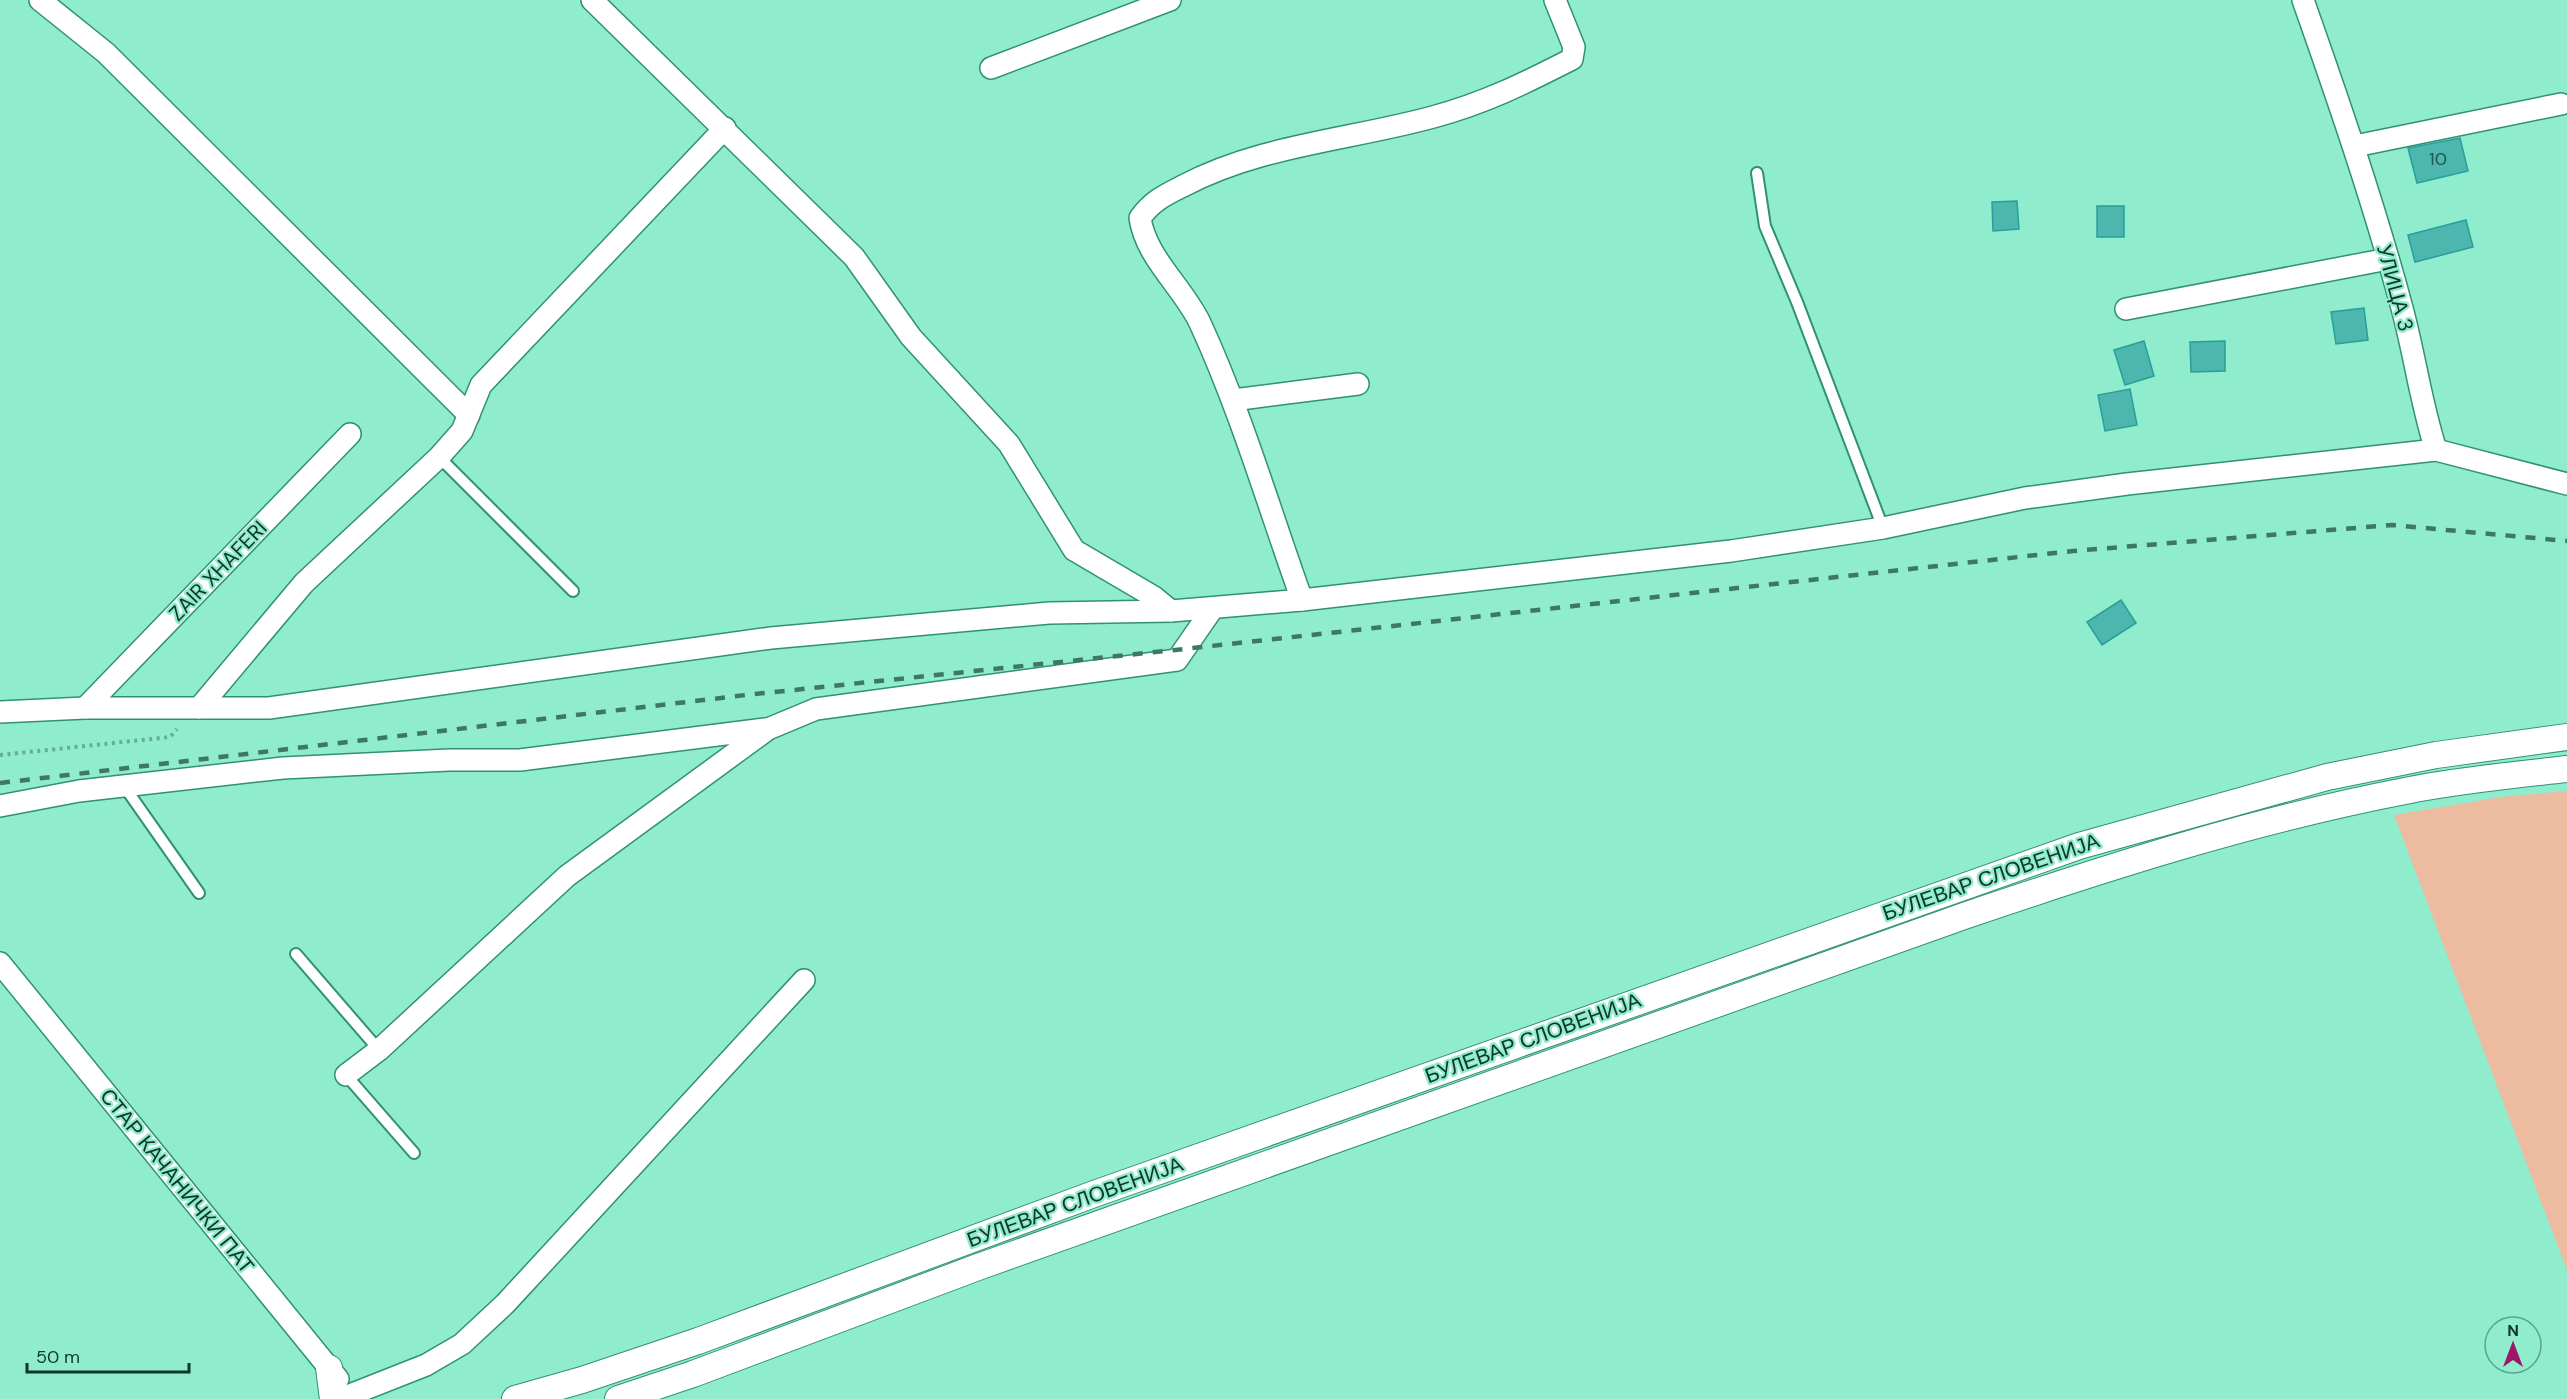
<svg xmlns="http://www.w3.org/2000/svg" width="2567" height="1399" font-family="'DM Sans',sans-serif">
<rect width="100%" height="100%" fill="#8feccc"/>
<!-- green -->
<path fill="#edbba0" d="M 2567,791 L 2567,1270 L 2394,815 L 2501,797 Z"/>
<!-- building -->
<g fill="#4db6af" stroke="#289f99" stroke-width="1.5">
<path d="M 2460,138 L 2468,171 L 2417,183 L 2408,148 Z"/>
<path d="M 2017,201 L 2019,229 L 1993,231 L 1992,202 Z"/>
<rect x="2097" y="206" width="27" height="31"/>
<path d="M 2466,220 L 2473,247 L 2415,262 L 2408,235 Z"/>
<path d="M 2364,308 L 2368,340 L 2336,344 L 2331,312 Z"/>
<path d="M 2144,341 L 2154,376 L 2125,385 L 2114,350 Z"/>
<path d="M 2225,341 L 2225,371 L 2191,372 L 2190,342 Z"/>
<path d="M 2130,389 L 2137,425 L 2105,431 L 2098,395 Z"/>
<path d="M 2121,600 L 2136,623 L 2102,645 L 2087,622 Z"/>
</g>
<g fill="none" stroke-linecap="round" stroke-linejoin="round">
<defs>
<g id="service">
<path d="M 1757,173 L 1765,226 L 1797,302 L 1883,528"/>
<path d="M 439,457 L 573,591"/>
<path d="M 124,786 L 199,893"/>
<path d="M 296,954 L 379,1050"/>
<path d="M 346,1075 L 414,1153"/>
</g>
<g id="minor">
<path d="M 40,0 L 106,53 L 469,415"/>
<path d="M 592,0 L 854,257 L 911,337 L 1009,444 L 1074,550 L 1154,597 L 1171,611"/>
<path d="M 2303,0 C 2339,102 2374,204 2402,308 C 2415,356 2421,404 2436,450"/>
<path d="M 991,68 L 1170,0"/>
<path d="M 2355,146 L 2561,104"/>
<path d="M 2126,309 L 2388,259"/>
<path d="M 1233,400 L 1358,384"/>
<path d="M 1302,600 C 1269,508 1241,412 1200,323 C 1183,287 1146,258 1140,218 C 1152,201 1165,195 1183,186 C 1261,145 1349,140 1433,117 C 1485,103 1525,83 1572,59 L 1574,47 L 1555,0"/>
<path d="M 85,708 L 350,434"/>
<path d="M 199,708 L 304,583 L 439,457 L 462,431 L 481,385 L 725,128"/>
<path d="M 0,712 L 85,708 L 269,708 L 771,638 L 1049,613 L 1171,611 L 1302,600 L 1731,551 L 1883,528 L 2025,498 L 2127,484 L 2436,450 L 2567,484"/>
<path d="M 0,806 L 79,791 L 283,768 L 449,760 L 520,760 L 765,729"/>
<path d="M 0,963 L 338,1379"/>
<path d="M 346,1075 L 379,1050 L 567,876 L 768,729 L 816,709 L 1177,660 L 1213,608"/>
<path d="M 350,1395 L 426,1365 L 462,1344 L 505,1304 L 804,980"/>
</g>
<g id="tertiary">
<path d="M 329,1368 L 333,1399"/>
<path d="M 515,1399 L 582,1380 L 698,1341 L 1094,1194 L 2079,846 L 2327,777 L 2436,755 L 2567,737"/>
<path d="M 618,1399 L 693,1374 L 978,1267 L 1964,916 C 2111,866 2258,819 2410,790 C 2461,780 2514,775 2567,769"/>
</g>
</defs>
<!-- service casing -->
<use href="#service" stroke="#309175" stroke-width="14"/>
<!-- minor casing -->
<use href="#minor" stroke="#309175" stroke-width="24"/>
<!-- tertiary casing -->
<use href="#tertiary" stroke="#309175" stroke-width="28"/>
<!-- path -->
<path stroke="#63ae95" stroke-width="4" stroke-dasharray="3 4.5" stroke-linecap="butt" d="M 0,755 L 170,737 L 177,729"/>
<!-- service -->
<use href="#service" stroke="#fff" stroke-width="10"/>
<!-- minor -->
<use href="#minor" stroke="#fff" stroke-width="21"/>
<!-- tertiary -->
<use href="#tertiary" stroke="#fff" stroke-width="26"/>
<!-- rail -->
<path stroke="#3d7865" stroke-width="4.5" stroke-dasharray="10 10" stroke-linecap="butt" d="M 0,783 L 746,695 L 1184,649 L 2073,551 L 2392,525 L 2567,541"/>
</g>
<g text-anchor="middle" stroke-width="4.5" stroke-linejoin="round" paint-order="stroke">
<!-- number labels -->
<g font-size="18" fill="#1e574c">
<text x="2438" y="165">10</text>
</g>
<!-- street labels -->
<g font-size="21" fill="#0f372b" stroke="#8feccc">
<text transform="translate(2395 288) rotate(75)" y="7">УЛИЦА 3</text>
<text transform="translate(218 571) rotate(-46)" y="7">ZAIR XHAFERI</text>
<text transform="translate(1991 877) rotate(-19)" y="7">БУЛЕВАР СЛОВЕНИЈА</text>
<text transform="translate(1533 1038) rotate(-20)" y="7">БУЛЕВАР СЛОВЕНИЈА</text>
<text transform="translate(177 1181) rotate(51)" y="7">СТАР КАЧАНИЧКИ ПАТ</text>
<text transform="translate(1075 1202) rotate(-20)" y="7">БУЛЕВАР СЛОВЕНИЈА</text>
</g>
</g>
<!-- north arrow -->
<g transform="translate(2513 1345)"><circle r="28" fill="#8feccc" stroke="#5ca48c" stroke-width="1.5"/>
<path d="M0-4.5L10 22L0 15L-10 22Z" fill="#9d1769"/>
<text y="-9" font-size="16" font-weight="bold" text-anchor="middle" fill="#0f372b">N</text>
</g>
<!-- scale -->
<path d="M27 1363v9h162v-9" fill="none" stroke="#0f372b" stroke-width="3"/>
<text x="36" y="1363" font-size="18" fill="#0f372b" stroke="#8feccc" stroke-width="4.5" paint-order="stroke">50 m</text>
</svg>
